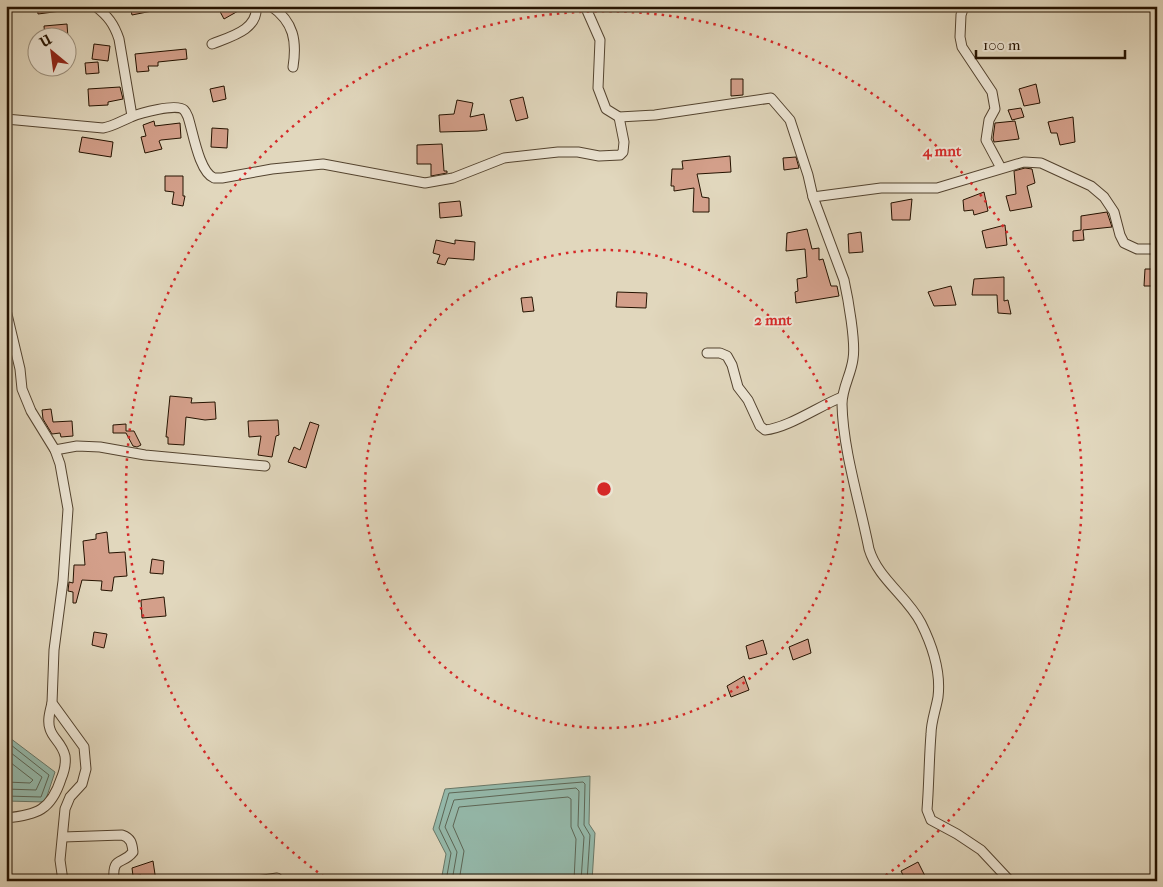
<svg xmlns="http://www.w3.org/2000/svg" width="1163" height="887" font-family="'IM FELL French Canon',serif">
<rect width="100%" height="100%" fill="#e1d7bd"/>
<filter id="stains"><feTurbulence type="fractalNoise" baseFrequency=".004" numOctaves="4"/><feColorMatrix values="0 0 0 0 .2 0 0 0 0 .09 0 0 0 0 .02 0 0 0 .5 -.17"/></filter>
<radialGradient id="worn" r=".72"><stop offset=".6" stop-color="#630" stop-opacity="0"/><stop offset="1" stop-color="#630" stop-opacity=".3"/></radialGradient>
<!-- water -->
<g fill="#95baac" stroke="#687767">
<path d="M 6,735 L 55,772 L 45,802 L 6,801 Z"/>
<path d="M 590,776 L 589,824 L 595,833 L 592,881 L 441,881 L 446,854 L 433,829 L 445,789 Z"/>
</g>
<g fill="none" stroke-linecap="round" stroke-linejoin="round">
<!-- shore -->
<g stroke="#5c6656" stroke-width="1">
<path d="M 6,741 L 49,775 L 41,797 L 6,796"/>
<path d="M 6,749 L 42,777 L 36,790 L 6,789"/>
<path d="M 6,759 L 33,780 L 30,783 L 6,782"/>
<path d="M 446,881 L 451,853 L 439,828 L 449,793 L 583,782 L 585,784 L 584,825 L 590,835 L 587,881"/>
<path d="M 452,881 L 457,852 L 445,827 L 454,800 L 576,788 L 579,791 L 578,826 L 584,837 L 581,881"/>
<path d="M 459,881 L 464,851 L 453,826 L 459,807 L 568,797 L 571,799 L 571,827 L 576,839 L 574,881"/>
</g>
</g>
<!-- building -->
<g fill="#d39f8a" stroke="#241200">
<path d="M 37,6 L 60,6 L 61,11 L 38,14 Z"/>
<path d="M 130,6 L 156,6 L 157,10 L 132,15 Z"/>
<path d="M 217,6 L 247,6 L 224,19 Z"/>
<path d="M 67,24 L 68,38 L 45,38 L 44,26 Z"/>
<path d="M 94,44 L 110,46 L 108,61 L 92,59 Z"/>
<path d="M 186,49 L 187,59 L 158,62 L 158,66 L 148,66 L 149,71 L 137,72 L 135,54 Z"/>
<path d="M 98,62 L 99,73 L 86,74 L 85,63 Z"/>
<path d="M 731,79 L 743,79 L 743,95 L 731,96 Z"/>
<path d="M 1036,84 L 1040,103 L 1024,106 L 1019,89 Z"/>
<path d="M 224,86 L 226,99 L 213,102 L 210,89 Z"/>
<path d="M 120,87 L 123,99 L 108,102 L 108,105 L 89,106 L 88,89 Z"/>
<path d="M 523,97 L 528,118 L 516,121 L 510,100 Z"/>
<path d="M 457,100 L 473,103 L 470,117 L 484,114 L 487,130 L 478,131 L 440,132 L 439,115 L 454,114 Z"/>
<path d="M 1021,108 L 1024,117 L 1012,120 L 1008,110 Z"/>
<path d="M 1073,117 L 1075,142 L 1060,145 L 1057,133 L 1051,133 L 1048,122 Z"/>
<path d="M 154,121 L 155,126 L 180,123 L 181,138 L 161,140 L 159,141 L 162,149 L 145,153 L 141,137 L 146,136 L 143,125 Z"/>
<path d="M 1015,121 L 1019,139 L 994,142 L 993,138 L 995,123 Z"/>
<path d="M 212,128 L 228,129 L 227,148 L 211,147 Z"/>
<path d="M 82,137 L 113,142 L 111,157 L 79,152 Z"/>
<path d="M 442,144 L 444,171 L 447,171 L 447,173 L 431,176 L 431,164 L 417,164 L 417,145 Z"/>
<path d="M 730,156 L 731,172 L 697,174 L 702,197 L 709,198 L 709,212 L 693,212 L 694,188 L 674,191 L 674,186 L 671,186 L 672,169 L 683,169 L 682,161 Z"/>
<path d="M 796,157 L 799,168 L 784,170 L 783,158 Z"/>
<path d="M 1025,168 L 1032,169 L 1035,183 L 1027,186 L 1032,207 L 1010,211 L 1006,196 L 1016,194 L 1014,171 Z"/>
<path d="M 165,176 L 183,176 L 183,196 L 185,196 L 183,206 L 172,204 L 174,192 L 165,191 Z"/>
<path d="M 984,192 L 988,211 L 974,215 L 973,210 L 964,211 L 963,200 Z"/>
<path d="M 912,199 L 910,220 L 892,220 L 891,203 Z"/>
<path d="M 460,201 L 462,216 L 440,218 L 439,203 Z"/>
<path d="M 1107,212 L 1112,227 L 1083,230 L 1084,240 L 1073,241 L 1073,231 L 1081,230 L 1081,216 Z"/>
<path d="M 1005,225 L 1007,245 L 986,248 L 982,231 Z"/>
<path d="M 807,229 L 812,249 L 819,248 L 819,260 L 823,259 L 831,286 L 837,286 L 839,296 L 796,303 L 795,292 L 798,291 L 797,279 L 807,277 L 805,249 L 786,251 L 787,233 Z"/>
<path d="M 861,232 L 863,252 L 849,253 L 848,234 Z"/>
<path d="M 436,240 L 455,244 L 455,240 L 475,242 L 474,260 L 448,258 L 445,265 L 437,263 L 440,255 L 433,253 Z"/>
<path d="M 1145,269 L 1157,269 L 1157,286 L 1144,286 Z"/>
<path d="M 1004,277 L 1004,301 L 1008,300 L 1011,314 L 998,313 L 997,295 L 972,295 L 974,279 Z"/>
<path d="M 951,286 L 956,305 L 934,306 L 928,292 Z"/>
<path d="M 617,292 L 647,293 L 646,308 L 616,307 Z"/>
<path d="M 532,297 L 534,311 L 523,312 L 521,298 Z"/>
<path d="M 170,396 L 192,398 L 191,403 L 215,402 L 216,419 L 205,420 L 186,417 L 184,445 L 168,444 L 168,437 L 166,437 Z"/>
<path d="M 51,409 L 53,422 L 72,421 L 73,436 L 61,437 L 60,433 L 52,434 L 43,419 L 42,410 Z"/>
<path d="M 278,420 L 279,435 L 276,436 L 272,457 L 258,455 L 261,436 L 249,437 L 248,421 Z"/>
<path d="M 310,422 L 319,425 L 306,468 L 288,462 L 294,447 L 300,450 Z"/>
<path d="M 126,424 L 126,431 L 134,431 L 141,445 L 137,447 L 133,446 L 126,433 L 113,433 L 113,425 Z"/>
<path d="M 107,532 L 109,553 L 125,552 L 127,576 L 114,577 L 112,591 L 101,590 L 102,581 L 82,580 L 76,603 L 73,603 L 73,592 L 68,591 L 69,582 L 73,583 L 74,565 L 85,565 L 83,541 L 96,539 L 96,534 Z"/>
<path d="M 152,559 L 164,561 L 163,574 L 150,573 Z"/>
<path d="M 164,597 L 166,616 L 142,618 L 141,600 Z"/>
<path d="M 94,632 L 107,634 L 104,648 L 92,645 Z"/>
<path d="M 808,639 L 811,653 L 793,660 L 789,647 Z"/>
<path d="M 763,640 L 767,654 L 749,659 L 746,646 Z"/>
<path d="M 744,676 L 749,690 L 731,697 L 727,686 Z"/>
<path d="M 153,861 L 156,881 L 142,881 L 141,875 L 133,876 L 132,868 Z"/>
<path d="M 918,862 L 925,876 L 915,881 L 906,881 L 901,871 Z"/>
</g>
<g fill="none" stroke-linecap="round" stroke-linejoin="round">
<defs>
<g id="minor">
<path d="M 95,6 C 108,16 114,24 119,39 L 132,116"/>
<path d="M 271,6 C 294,22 297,41 293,67"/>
<path d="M 585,6 L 600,40 L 598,88 L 606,109 L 619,117 L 655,115 L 771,98 L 790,120 L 808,175 L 813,197 L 844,280 C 848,298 856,343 853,359 C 851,375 842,388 842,404 C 843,451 860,503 869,549 C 878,579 907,596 921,623 C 932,645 941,673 938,697 C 936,709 931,722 931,734 C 929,759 929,785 927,810 L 931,820 L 957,834 L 981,850 L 1010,881"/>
<path d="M 964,6 L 961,15 L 960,37 L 962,47 L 992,92 L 995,109 L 989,120 L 986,140 L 1001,168"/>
<path d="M 212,44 C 229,37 259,30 256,6"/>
<path d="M 6,119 L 103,128 C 114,126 121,121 131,117 C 140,113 177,103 184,110 C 186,112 187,115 188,117 C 193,132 199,172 214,178 L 222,178 L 272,169 L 323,164 L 425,183 L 453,178 L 504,158 L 558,152 L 578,152 L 599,156 L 620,155 L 623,152 L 624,142 L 619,117"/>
<path d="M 813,197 L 881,188 L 937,188 L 1024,162 L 1041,163 L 1091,186 L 1104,197 L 1114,212 L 1120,235 L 1124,243 L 1137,249 L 1157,249"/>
<path d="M 6,310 L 20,369 L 22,389 L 31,411 L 55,450 L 60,464 L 68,509 L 63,581 L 54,650 L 52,703 L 84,747 L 86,769 L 82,784 L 70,797 L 65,809 L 60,860 L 63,881"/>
<path d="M 707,353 L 720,353 L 727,356 L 732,365 L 738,387 L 748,400 L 760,426 L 765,430 C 788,428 819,406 842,397"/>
<path d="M 55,450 L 77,446 L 100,447 L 145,455 L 265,466"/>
<path d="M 6,818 C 37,815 51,810 61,779 C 64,772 66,763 65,756 C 62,743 53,739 50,729 C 47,721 50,711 52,703"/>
<path d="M 63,837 L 122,835 C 131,838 132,843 133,852 C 122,866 112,855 114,881"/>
<path d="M 257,881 L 277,878 L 280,881"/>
</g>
</defs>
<!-- minor casing -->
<use href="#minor" stroke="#53432f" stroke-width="11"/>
<!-- minor -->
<use href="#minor" stroke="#ece5d4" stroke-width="9"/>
</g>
<!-- distance rings -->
<g fill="none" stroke="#d62828" stroke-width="2.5" stroke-dasharray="2.5 5">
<circle cx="604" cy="489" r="239"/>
<path d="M330 881A478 478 0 1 1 878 881"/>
</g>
<circle cx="604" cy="489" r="8" fill="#d62828" stroke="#ece5d4" stroke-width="2.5"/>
<g font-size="15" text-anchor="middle" font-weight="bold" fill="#d62828" stroke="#ece5d4" stroke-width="4" stroke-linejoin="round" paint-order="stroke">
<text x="942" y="156">4 mnt</text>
<text x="773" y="325">2 mnt</text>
</g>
<!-- margin -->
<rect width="1163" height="887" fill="none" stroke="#e1d7bd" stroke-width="25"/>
<rect x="8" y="8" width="1148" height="872" fill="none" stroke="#241200" stroke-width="2.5"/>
<rect x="12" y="12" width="1138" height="862" fill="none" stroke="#241200"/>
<!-- north arrow -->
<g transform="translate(52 52) rotate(331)"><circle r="24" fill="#ece5d4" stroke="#9c917f"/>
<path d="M0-4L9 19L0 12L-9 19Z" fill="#8f2418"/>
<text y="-8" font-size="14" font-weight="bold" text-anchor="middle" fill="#241200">U</text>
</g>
<!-- scale -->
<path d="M976 50v8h149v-8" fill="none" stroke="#241200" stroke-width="2.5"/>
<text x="983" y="50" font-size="15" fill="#241200" stroke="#ece5d4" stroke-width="4" paint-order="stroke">100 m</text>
<rect width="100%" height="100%" filter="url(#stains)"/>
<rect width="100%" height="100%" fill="url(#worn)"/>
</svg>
